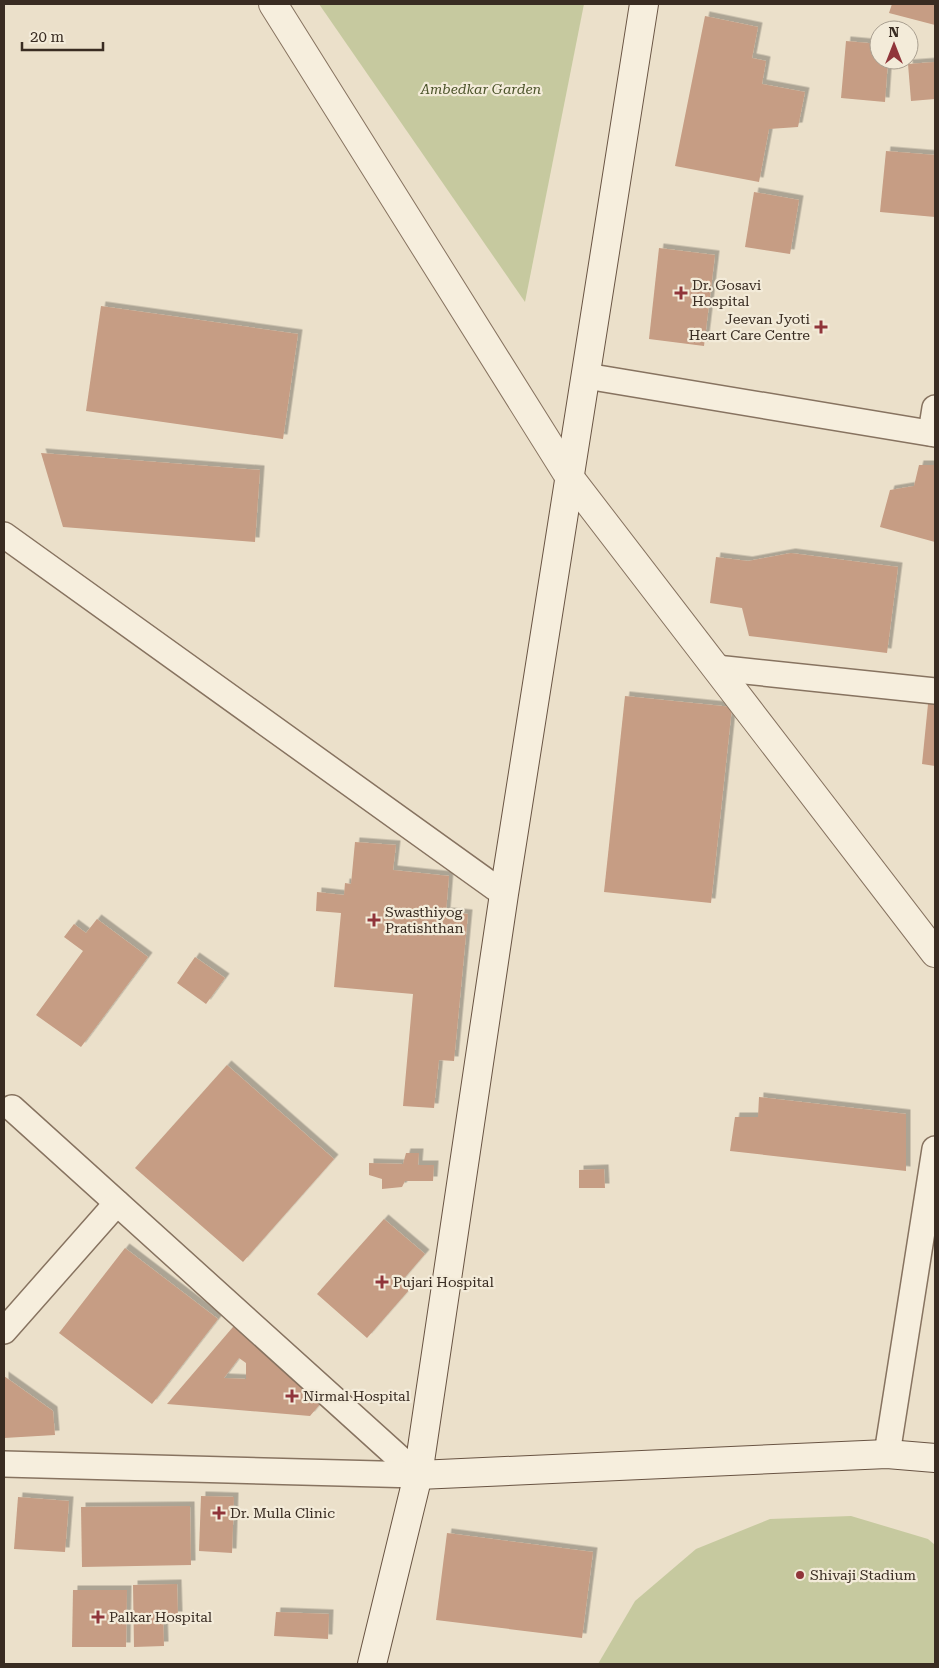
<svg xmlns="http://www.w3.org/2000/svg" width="939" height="1668" font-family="'Roboto Serif',serif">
<defs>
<filter id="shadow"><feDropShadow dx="4.5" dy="-4.5" stdDeviation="0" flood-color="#0004"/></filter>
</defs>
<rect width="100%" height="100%" fill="#ebe0ca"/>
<!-- green -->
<g fill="#c6c99f">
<path d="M 319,4 L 584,4 L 525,302 Z"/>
<path d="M 851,1516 L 928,1539 L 935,1545 L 935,1664 L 598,1664 L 635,1601 L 696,1549 L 770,1519 Z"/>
</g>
<!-- building -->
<g fill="#c69d84" fill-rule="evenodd" filter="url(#shadow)">
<path d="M 892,4 L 935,4 L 935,25 L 889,13 Z"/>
<path d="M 705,16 L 758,27 L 752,58 L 766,61 L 762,84 L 805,92 L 798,127 L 769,129 L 759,182 L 675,166 Z"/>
<path d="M 846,41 L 879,44 L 879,60 L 888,60 L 885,102 L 841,98 Z"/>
<path d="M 935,62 L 935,99 L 911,101 L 908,64 Z"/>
<path d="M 886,151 L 935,155 L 935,217 L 880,212 Z"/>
<path d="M 754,192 L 799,200 L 790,254 L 745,247 Z"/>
<path d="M 659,248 L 715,255 L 704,346 L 649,339 Z"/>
<path d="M 101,306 L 298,334 L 283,439 L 86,411 Z"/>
<path d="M 41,453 L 260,470 L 255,542 L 63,527 Z"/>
<path d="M 919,465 L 935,465 L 935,542 L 880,527 L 890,490 L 914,486 Z"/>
<path d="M 791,553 L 898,567 L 887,653 L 749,636 L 742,608 L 710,603 L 716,557 L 748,561 Z"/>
<path d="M 625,696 L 732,707 L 711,903 L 604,892 Z"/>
<path d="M 928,704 L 935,704 L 935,766 L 922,764 Z"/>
<path d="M 355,842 L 396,845 L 393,870 L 449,876 L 446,912 L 468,914 L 454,1061 L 439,1060 L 434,1108 L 403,1106 L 413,994 L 334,987 L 341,913 L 316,911 L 317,892 L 344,895 L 345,883 L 351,884 Z"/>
<path d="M 97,919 L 148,957 L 81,1047 L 36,1015 L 83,951 L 64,937 L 74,924 L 86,933 Z"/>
<path d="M 195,957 L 225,978 L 206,1004 L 177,983 Z"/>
<path d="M 227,1065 L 334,1159 L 243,1262 L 135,1168 Z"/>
<path d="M 759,1097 L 906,1114 L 906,1171 L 730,1151 L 735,1117 L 758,1117 Z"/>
<path d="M 406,1153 L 419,1153 L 418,1165 L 434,1165 L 433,1181 L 405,1181 L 402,1187 L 382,1189 L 382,1179 L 369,1175 L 369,1163 L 403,1164 Z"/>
<path d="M 604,1169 L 605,1188 L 579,1188 L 579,1170 Z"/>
<path d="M 384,1219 L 425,1254 L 401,1282 L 409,1290 L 367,1338 L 317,1294 Z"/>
<path d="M 125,1248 L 218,1319 L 152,1404 L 59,1333 Z"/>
<path d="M 239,1320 L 327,1396 L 310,1416 L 167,1404 ZM 239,1358 L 246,1363 L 246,1379 L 224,1378 Z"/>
<path d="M 4,1376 L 53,1411 L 55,1435 L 4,1438 Z"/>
<path d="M 201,1496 L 234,1497 L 232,1553 L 199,1551 Z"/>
<path d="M 18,1497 L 69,1501 L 65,1552 L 14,1549 Z"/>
<path d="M 190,1506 L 191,1565 L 82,1567 L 81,1507 Z"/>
<path d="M 447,1533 L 593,1552 L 582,1638 L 436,1620 Z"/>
<path d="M 177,1584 L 178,1616 L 163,1616 L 164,1646 L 134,1647 L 133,1585 Z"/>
<path d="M 73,1590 L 127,1590 L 126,1647 L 72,1647 Z"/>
<path d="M 276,1612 L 329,1614 L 328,1639 L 274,1636 Z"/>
</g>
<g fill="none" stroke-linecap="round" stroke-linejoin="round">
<defs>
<g id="minor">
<path d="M 586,376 L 935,434"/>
<path d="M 931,433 L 935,408"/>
<path d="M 4,535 L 504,894"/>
<path d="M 716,668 L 935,691"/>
<path d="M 12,1108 L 418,1475"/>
<path d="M 4,1331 L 117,1203"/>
<path d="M 887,1454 L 935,1149"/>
<path d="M 4,1464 L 418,1475"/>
</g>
<path id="tertiary" d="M 273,4 L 570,478 L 935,953"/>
<g id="secondary">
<path d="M 418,1475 L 887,1454 L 935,1458"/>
<path d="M 372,1664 L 418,1475 L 504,894 L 644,4"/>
</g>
</defs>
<!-- minor casing -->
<use href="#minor" stroke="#877360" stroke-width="28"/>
<!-- tertiary casing -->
<use href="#tertiary" stroke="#877360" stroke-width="30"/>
<!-- secondary casing -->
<use href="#secondary" stroke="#695443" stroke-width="30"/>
<!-- minor -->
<use href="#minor" stroke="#f6eedd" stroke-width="25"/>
<!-- tertiary -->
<use href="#tertiary" stroke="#f6eedd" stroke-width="28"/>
<!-- secondary -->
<use href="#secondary" stroke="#f6eedd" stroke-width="28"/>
</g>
<!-- markers -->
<g fill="#90353a" stroke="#f3ebd9" stroke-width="2">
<path d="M678.5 285.5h5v5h5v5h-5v5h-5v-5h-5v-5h5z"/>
<path d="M818.5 319.5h5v5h5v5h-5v5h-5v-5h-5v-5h5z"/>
<path d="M371.5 912.5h5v5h5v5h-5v5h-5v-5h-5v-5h5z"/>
<path d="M379.5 1274.5h5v5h5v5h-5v5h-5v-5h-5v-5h5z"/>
<path d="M289.5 1388.5h5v5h5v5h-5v5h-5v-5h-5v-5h5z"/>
<path d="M216.5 1505.5h5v5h5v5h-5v5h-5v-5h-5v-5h5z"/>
<circle cx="800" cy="1575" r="5"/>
<path d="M95.5 1609.5h5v5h5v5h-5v5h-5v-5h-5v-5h5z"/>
</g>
<g text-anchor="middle" stroke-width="4.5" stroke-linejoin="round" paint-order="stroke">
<!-- park labels -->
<g font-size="14" font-style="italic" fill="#4b532a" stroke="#f3ebd9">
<text x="481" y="94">Ambedkar Garden</text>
</g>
<!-- poi labels -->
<g font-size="14" fill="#392c22" stroke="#f3ebd9" text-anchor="start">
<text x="692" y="290">Dr. Gosavi<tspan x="692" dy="16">Hospital</tspan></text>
<text x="810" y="324" text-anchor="end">Jeevan Jyoti<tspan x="810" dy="16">Heart Care Centre</tspan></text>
<text x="385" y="917">Swasthiyog<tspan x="385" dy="16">Pratishthan</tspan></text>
<text x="393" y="1287">Pujari Hospital</text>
<text x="303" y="1401">Nirmal Hospital</text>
<text x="230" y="1518">Dr. Mulla Clinic</text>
<text x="810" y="1580">Shivaji Stadium</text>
<text x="109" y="1622">Palkar Hospital</text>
</g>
</g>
<!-- border -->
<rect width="939" height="1668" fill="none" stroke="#392c22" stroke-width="10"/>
<!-- north arrow -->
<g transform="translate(894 45)"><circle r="24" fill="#f3ebd9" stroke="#a99f90"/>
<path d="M0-4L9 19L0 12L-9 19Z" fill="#90353a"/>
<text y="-8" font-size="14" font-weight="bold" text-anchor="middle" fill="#392c22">N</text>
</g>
<!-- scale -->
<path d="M22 42v8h81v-8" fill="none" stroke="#392c22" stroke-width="2.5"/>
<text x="30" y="42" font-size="15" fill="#392c22" stroke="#f3ebd9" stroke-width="4" paint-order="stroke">20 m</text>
</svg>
